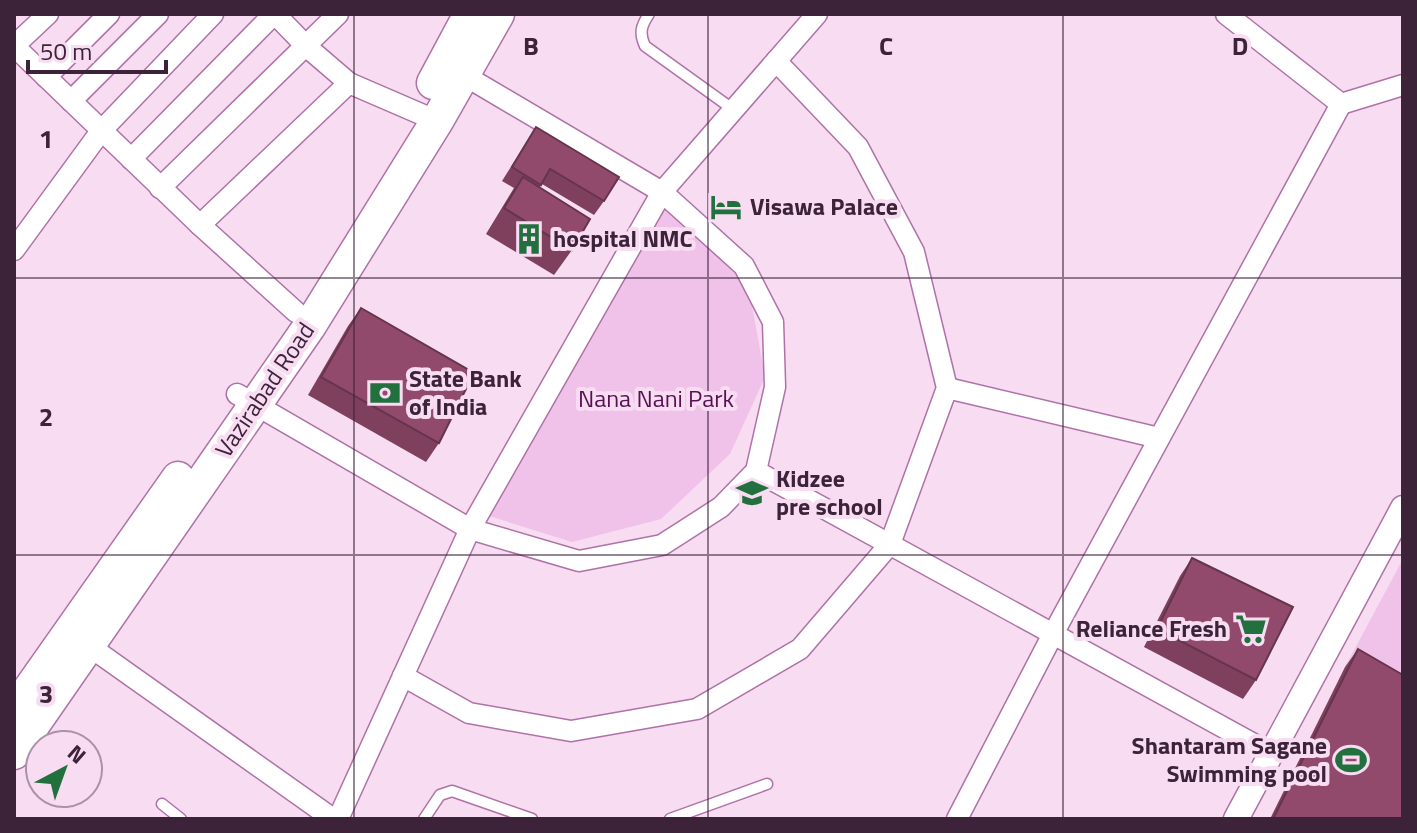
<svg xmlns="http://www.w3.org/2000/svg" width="1417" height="833" font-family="'Titillium Web',sans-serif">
<rect width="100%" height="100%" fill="#f7dcf2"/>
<!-- green -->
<g fill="#f0c2e9">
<path d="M 661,206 L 705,241 L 749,289 L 765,377 L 730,454 L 661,519 L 572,542 L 486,515 Z"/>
<path d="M 1403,559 L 1403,701 L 1345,667 Z"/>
</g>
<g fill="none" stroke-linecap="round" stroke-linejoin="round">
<defs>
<g id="service">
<path d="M 649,14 C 641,26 639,33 645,46 L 734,110"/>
<path d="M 162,804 L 181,819"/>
<path d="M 424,819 L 440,795 L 452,791 L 532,819"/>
<path d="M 670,819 L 767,784"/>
</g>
<g id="minor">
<path d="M 48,14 L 14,46 L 200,225 L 296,312"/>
<path d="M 275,14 L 307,47 L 349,83 L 437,121"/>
<path d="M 1226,14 L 1341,104 L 1403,85"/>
<path d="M 46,77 L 109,14"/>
<path d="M 71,101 L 158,14"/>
<path d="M 131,159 L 274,14"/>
<path d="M 160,188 L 338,14"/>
<path d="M 200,225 L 349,83"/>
<path d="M 14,250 L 101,131 L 213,14"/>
<path d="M 947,388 L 1159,438"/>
<path d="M 237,394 L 470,529 L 579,561 L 662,545 L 721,507 L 756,471 L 775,387 L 773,322 L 744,266 L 662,192 L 462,74"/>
<path d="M 756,471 L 1270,753"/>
<path d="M 89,646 L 333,819"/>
<path d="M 403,676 L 469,713 L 571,731 L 697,709 L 800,649 L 890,544 L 947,388 L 914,252 L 858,147 L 776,61"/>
<path d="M 338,819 L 470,529 L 662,192 L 817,14"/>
<path d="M 957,819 L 1053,634 L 1341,104"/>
</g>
<path id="tertiary" d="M 1236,819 L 1403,508"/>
<g id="primary">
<path d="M 433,83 L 470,14"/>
<path d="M 14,711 L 178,478"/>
<path d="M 14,753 L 309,327 L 437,121 L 498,14"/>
</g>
</defs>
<!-- service casing -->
<use href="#service" stroke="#af72a7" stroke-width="13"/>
<!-- minor casing -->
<use href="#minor" stroke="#af72a7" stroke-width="23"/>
<!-- tertiary casing -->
<use href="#tertiary" stroke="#af72a7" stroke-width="27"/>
<!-- primary casing -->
<use href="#primary" stroke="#af72a7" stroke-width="35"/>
<!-- service -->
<use href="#service" stroke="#fff" stroke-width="10"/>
<!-- minor -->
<use href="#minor" stroke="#fff" stroke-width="20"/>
<!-- tertiary -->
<use href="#tertiary" stroke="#fff" stroke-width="24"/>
<!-- primary -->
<use href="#primary" stroke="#fff" stroke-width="32"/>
</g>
<!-- wall -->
<g fill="#7e405d">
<path d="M 536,127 L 604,201 L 594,215 L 542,184 L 540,187 L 572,250 L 554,275 L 486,234 L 514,188 L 502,181 Z"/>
<path d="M 361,308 L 439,443 L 426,462 L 308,395 L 348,326 Z"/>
<path d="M 1192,558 L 1256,680 L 1243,699 L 1144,647 L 1180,576 Z"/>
<path d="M 1358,649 L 1403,819 L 1270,819 L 1345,667 Z"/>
</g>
<!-- building -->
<g fill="#924a6c" stroke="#66344c" stroke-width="2">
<path d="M 536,127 L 619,177 L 604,201 L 550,169 L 541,185 L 512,167 Z"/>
<path d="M 523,177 L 590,219 L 572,250 L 504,208 Z"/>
<path d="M 361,308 L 474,373 L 439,443 L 321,377 Z"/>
<path d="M 1192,558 L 1293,607 L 1256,680 L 1157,629 Z"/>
<path d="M 1358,649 L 1403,675 L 1403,819 L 1273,819 Z"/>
</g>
<!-- grid -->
<path fill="none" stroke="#3c2339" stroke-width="2" stroke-opacity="0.55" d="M 354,14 L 354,819M 708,14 L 708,819M 1063,14 L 1063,819M 14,278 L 1403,278M 14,555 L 1403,555"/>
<!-- icons -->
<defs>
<symbol id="hotel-bare" viewBox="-9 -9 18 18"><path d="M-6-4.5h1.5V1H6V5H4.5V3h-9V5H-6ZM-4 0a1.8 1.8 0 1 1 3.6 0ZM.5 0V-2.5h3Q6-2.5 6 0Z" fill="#23703f" stroke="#f7dcf2" stroke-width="2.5" paint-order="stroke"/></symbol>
<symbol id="building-bare" viewBox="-9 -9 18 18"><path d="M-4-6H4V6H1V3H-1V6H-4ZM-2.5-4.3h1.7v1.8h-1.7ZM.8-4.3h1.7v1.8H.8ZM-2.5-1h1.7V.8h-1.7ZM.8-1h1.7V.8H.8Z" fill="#23703f" stroke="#f7dcf2" stroke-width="2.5" paint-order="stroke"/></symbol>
<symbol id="bank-bare" viewBox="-9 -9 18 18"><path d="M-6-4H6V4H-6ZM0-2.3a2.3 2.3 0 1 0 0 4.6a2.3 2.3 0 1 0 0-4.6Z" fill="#23703f" stroke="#f7dcf2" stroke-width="2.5" paint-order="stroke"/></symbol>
<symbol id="school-bare" viewBox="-9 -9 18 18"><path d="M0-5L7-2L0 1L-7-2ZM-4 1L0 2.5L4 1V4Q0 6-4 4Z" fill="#23703f" stroke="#f7dcf2" stroke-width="2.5" paint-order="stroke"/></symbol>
<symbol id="supermarket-bare" viewBox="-9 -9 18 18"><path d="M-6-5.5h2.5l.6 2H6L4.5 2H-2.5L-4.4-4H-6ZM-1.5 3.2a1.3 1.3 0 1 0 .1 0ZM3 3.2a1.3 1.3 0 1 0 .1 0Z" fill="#23703f" stroke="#f7dcf2" stroke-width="2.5" paint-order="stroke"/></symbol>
<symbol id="stadium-bare" viewBox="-9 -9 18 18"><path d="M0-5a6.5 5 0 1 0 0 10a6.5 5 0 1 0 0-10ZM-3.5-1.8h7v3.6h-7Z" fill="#23703f" stroke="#f7dcf2" stroke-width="2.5" paint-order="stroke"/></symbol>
</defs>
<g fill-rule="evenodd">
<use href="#hotel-bare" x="704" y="185" width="44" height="44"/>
<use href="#building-bare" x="507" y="217" width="44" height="44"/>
<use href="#bank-bare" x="363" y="371" width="44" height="44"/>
<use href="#school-bare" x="730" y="471" width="44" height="44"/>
<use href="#supermarket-bare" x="1229" y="607" width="44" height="44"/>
<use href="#stadium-bare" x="1329" y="738" width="44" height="44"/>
</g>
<g text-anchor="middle" stroke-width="8" stroke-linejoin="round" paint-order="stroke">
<!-- poi labels -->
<g font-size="24" font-weight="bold" fill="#3c2339" stroke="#f7dcf2" text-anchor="start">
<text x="750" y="215">Visawa Palace</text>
<text x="553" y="247">hospital NMC</text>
<text x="409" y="387">State Bank<tspan x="409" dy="28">of India</tspan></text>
<text x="776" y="487">Kidzee<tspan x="776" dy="28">pre school</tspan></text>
<text x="1227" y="637" text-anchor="end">Reliance Fresh</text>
<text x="1327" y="754" text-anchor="end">Shantaram Sagane<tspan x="1327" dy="28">Swimming pool</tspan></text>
</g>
<!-- street labels -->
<g font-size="24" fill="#3c2339" stroke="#f7dcf2">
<text transform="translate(265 390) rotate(-56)" y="8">Vazirabad Road</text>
</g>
<!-- park labels -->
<g font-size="24" fill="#591053" stroke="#f7dcf2">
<text x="656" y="407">Nana Nani Park</text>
</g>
</g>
<g font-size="26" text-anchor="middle" font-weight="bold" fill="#3c2339" stroke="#f7dcf2" stroke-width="8" stroke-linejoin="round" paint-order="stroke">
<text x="531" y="55">B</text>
<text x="886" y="55">C</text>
<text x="1240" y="55">D</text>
<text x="46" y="148">1</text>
<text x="46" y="426">2</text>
<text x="46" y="703">3</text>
</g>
<!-- border -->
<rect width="1417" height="833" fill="none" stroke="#3c2339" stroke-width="32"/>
<!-- north arrow -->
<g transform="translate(64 769) rotate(41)"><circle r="38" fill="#f7dcf2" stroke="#ac92a8" stroke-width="2"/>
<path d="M0-6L14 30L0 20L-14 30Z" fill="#23703f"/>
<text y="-12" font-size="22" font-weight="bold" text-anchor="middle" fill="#3c2339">N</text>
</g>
<!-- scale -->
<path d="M28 60v12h138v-12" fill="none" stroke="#3c2339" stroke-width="4"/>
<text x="40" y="60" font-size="24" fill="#3c2339" stroke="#f7dcf2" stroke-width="6" paint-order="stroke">50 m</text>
</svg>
